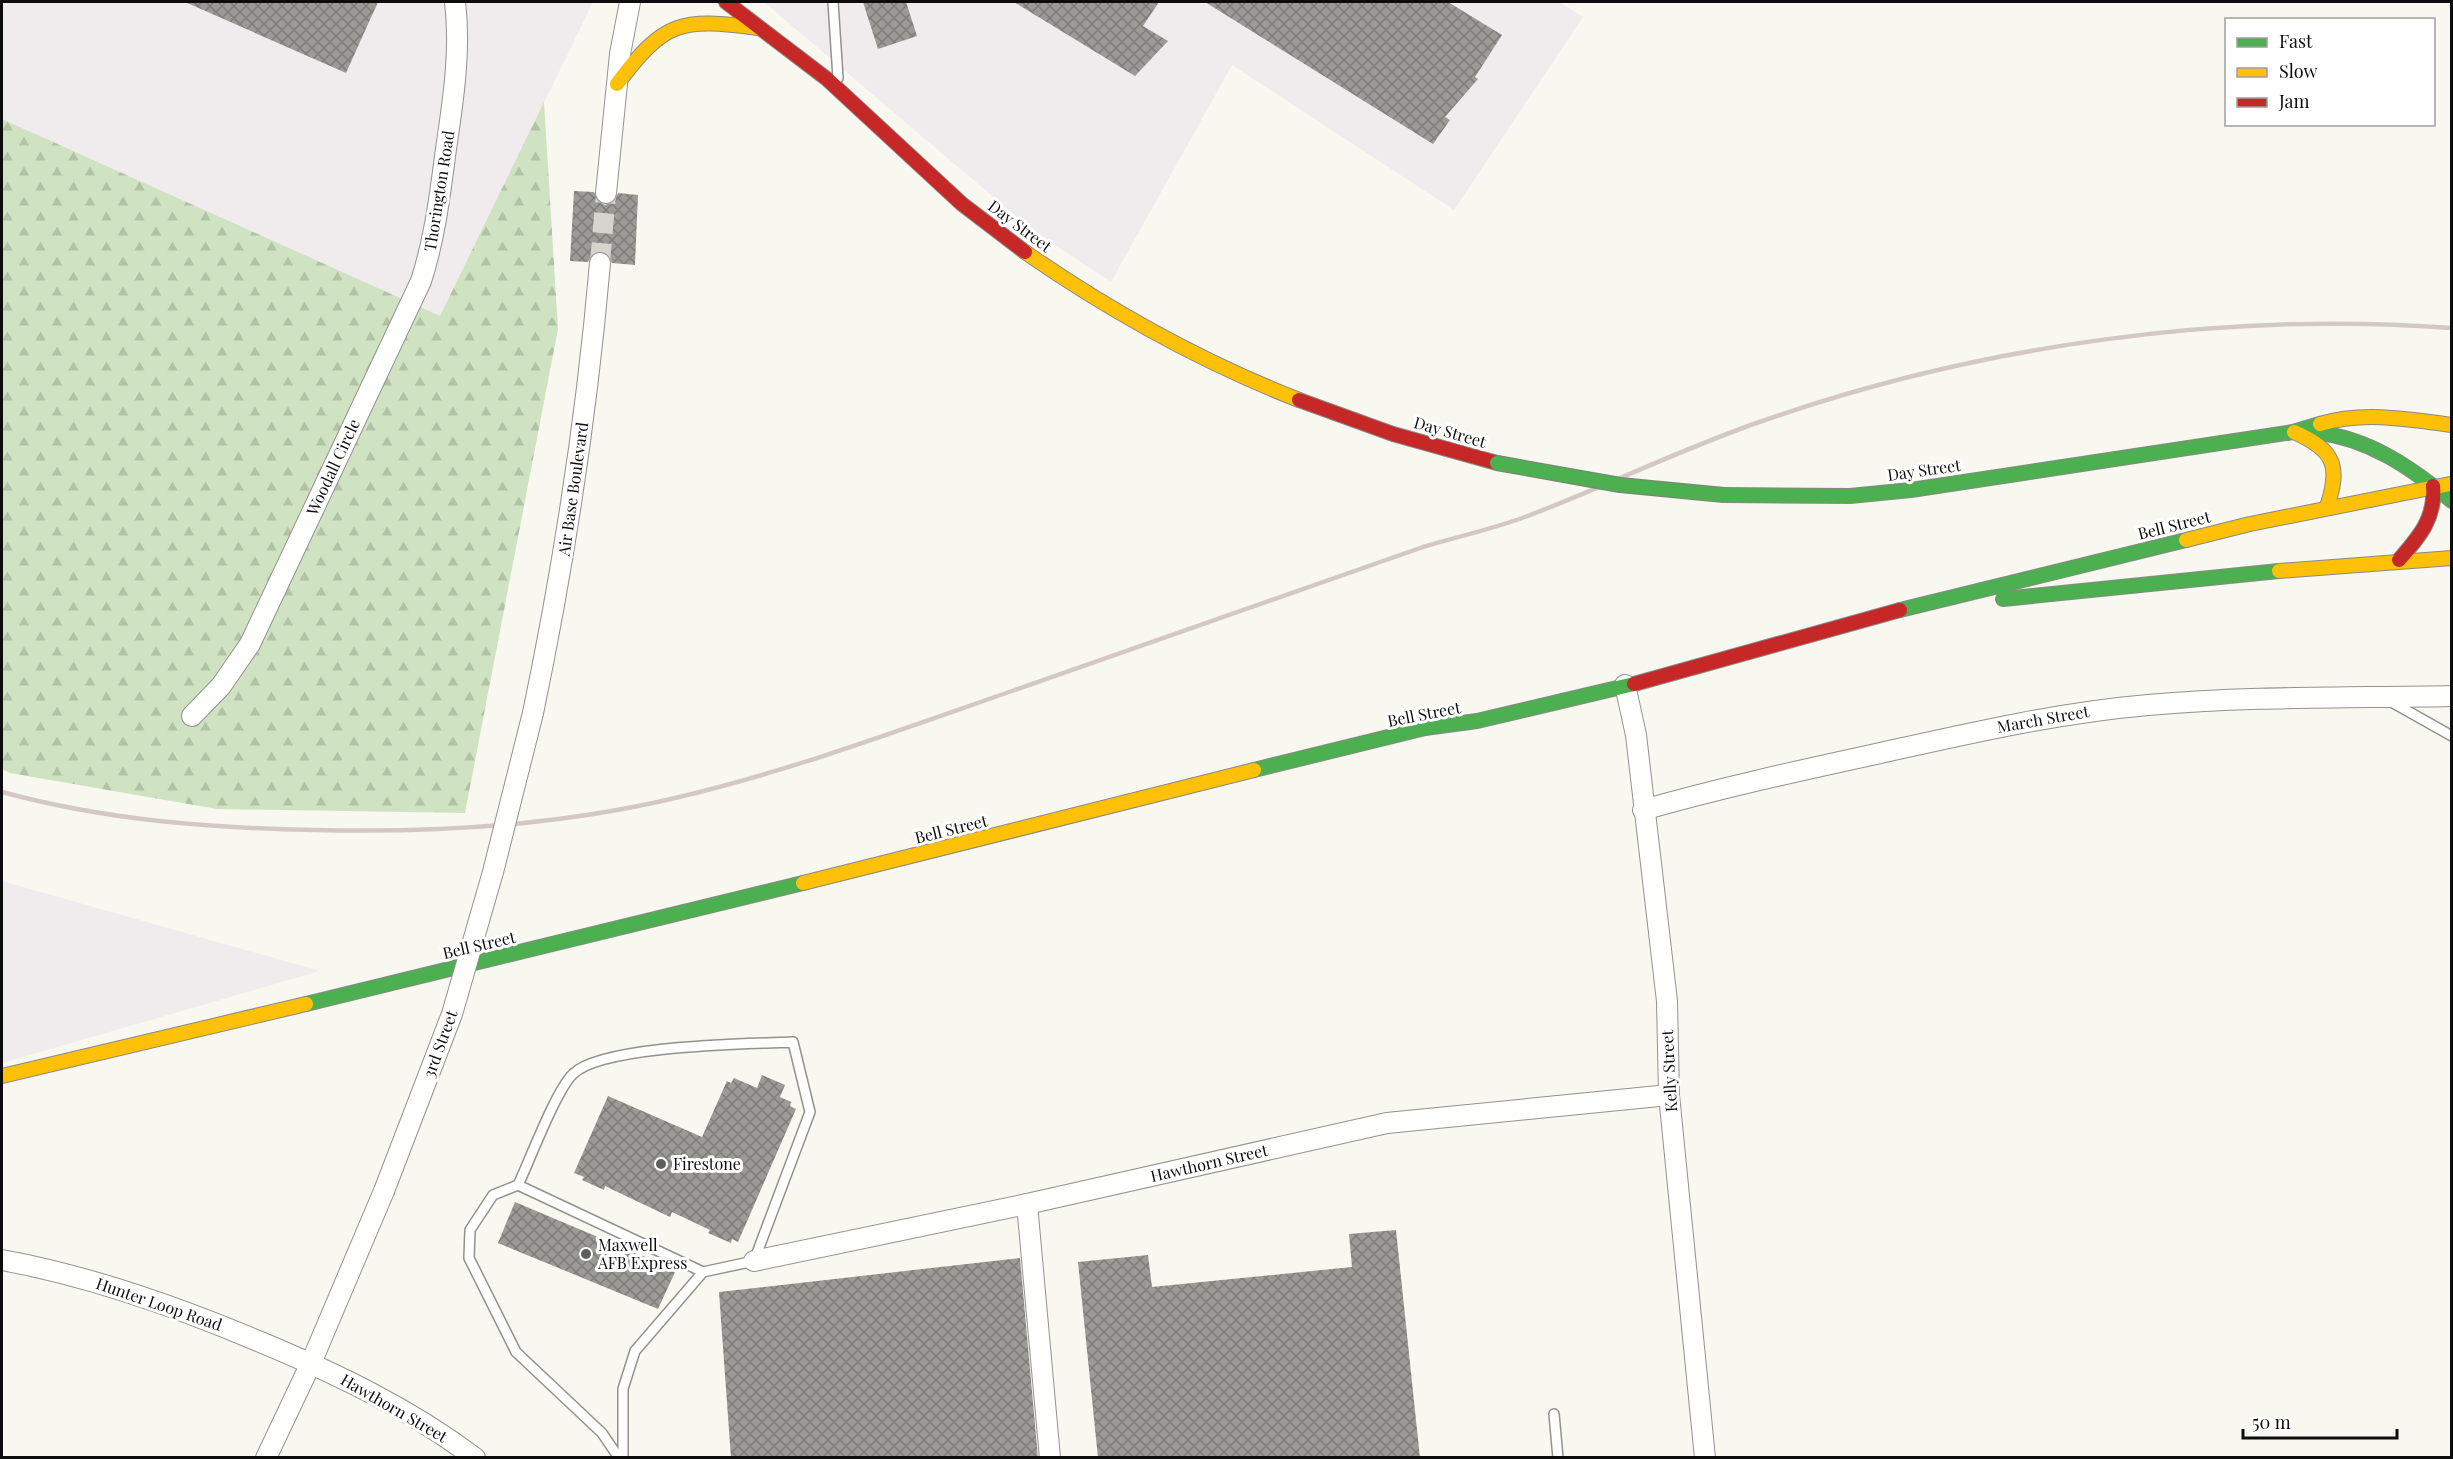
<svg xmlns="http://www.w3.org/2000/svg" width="2453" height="1459" font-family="'Playfair Display',serif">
<defs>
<pattern id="forest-firs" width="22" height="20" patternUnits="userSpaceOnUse" patternTransform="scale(1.5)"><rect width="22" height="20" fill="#cfe3c2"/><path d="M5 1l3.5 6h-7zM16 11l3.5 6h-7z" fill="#b1c2a6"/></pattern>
<pattern id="building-cross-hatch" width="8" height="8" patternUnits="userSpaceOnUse" patternTransform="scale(1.5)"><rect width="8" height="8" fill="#9c9a96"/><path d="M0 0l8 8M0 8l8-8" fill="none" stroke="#7e7c79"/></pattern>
</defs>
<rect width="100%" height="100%" fill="#f8f8f0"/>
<!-- industrial -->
<g fill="#f0ebec">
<path d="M 2,2 L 593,2 L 440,317 L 2,119 Z"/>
<path d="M 764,2 L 1559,2 L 1583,17 L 1454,210 L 1232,65 L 1111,282 L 1032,230 Z"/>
<path d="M 2,881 L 320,971 L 2,1063 Z"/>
</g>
<!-- forest -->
<path fill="url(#forest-firs)" d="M 544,102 L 558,329 L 465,813 L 217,809 L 10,773 L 2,769 L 2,119 L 440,316 Z"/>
<!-- building -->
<g fill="url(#building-cross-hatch)">
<path d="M 185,2 L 378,2 L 346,73 Z"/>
<path d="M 863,2 L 906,2 L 917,36 L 878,49 Z"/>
<path d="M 1014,2 L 1159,2 L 1143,26 L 1168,41 L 1135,76 Z"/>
<path d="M 1205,2 L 1448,2 L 1502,35 L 1475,77 L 1478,79 L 1445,117 L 1450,120 L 1433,144 Z"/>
<path d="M 574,191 L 594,192 L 599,202 L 605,205 L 615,200 L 618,193 L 638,195 L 635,265 L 612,263 L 607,254 L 601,251 L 591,256 L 588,262 L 570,261 Z"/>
<path d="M 762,1075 L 785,1085 L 780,1097 L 791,1102 L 790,1106 L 796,1109 L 738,1242 L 732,1239 L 731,1243 L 708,1233 L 710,1230 L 672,1212 L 670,1217 L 605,1186 L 604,1190 L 582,1180 L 584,1177 L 574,1173 L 608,1096 L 702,1137 L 727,1081 L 731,1083 L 734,1078 L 757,1088 Z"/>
<path d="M 515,1202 L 676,1270 L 658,1309 L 498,1243 Z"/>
<path d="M 1396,1230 L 1420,1458 L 1098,1458 L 1078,1262 L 1148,1255 L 1152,1287 L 1352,1267 L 1349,1234 Z"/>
<path d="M 1020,1258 L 1038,1458 L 731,1458 L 719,1292 Z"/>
</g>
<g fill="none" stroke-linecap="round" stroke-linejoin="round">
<!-- street-tunnel -->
<path stroke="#d5d5ce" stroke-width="20" stroke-dasharray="20 10" stroke-linecap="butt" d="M 600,263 L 606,193"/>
<defs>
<g id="lane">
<path d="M 833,2 L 838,78"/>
<path d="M 2388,700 L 2452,736"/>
<path d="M 518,1185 L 703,1272"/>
<path d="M 1554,1414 L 1558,1458"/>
<path d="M 619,1458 L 602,1433 L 516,1352 L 469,1258 L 470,1230 L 493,1195 L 518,1185 C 530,1160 556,1090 573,1074 C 602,1045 749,1044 793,1042 L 810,1112 L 754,1261 L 703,1272 L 635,1351 L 623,1389 L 623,1458"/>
</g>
<g id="street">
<path d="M 606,193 L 620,54 L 630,2"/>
<path d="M 1625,685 L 1636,735 L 1667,1001 L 1669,1095 L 1705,1458"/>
<path d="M 533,713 C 564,564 587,414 600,263"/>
<path d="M 192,716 L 221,686 L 250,644 L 421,281 C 435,238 440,194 446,149 C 453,101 461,51 455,2"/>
<path d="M 1643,810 C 1720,788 1798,771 1876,754 C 1966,734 2056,713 2148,705 C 2249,696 2351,698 2452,696"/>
<path d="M 1027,1204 L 1050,1458"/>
<path d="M 2,1260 C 90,1276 175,1306 258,1341 C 335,1373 409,1408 475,1458"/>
<path d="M 754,1261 L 1027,1204 L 1387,1123 L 1669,1095"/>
<path d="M 266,1458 L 311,1363 L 384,1191"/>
</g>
<g id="fast">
<path d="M 2314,432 C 2369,438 2410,467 2452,501"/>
<path d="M 1724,495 L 1850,496 L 1911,490 L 2293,432 L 2320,424"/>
<path d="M 2003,599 L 2279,571"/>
<path d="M 1900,610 L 2186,540"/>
<path d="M 1254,770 L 1425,728 L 1477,721 L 1634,684"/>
<path d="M 306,1004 L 803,883"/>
</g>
<g id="slow">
<path d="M 617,84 C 665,20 681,18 758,28"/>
<path d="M 1025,252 C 1110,311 1202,362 1299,400"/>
<path d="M 2320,424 C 2363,411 2408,419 2452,425"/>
<path d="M 2294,432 C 2334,450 2341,465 2327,507"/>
<path d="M 2186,540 L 2250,524 L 2450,484"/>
<path d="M 2279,571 L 2452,558"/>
<path d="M 803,883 L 1254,770"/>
<path d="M 2,1076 L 306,1004"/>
</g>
<g id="jam">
<path d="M 726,2 L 827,79 L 962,204 L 1025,252"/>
<path d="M 1299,400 L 1393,434 L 1497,463"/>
<path d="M 2399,560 C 2419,537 2436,518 2433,486"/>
<path d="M 1634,684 L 1900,610"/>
</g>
</defs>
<!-- lane casing -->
<use href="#lane" stroke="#92928f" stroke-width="12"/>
<!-- street casing -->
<use href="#street" stroke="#92928f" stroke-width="22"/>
<!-- fast casing -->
<use href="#fast" stroke="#898985" stroke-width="16"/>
<!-- slow casing -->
<use href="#slow" stroke="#898985" stroke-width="16"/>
<!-- jam casing -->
<use href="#jam" stroke="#898985" stroke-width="16"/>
<!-- lane -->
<use href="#lane" stroke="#fefefd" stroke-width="9"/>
<!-- street -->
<use href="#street" stroke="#fefefd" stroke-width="20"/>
<!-- fast -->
<use href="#fast" stroke="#4caf50" stroke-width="14"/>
<!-- slow -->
<use href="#slow" stroke="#ffc107" stroke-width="14"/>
<!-- jam -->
<use href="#jam" stroke="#c62828" stroke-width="14"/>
<!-- rail -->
<path stroke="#d4c8c6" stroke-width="4.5" d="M 2,792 C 105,820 209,828 315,830 C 436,833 557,826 675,798 C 790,771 900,730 1012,691 C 1149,643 1286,595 1423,547 C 1457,537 1492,529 1525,517 C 1607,486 1685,447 1768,419 C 1982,345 2225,311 2452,328"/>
<defs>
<path id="street-bridge" d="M 384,1191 L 452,1014 L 493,872 L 533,713"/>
<path id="fast-bridge" d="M 1497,463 L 1620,485 L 1724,495"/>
</defs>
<!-- street-bridge casing -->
<use href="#street-bridge" stroke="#92928f" stroke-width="22" stroke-linecap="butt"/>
<!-- fast-bridge casing -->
<use href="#fast-bridge" stroke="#80807c" stroke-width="16" stroke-linecap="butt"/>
<!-- street-bridge -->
<use href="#street-bridge" stroke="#fefefd" stroke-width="20"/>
<!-- fast-bridge -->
<use href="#fast-bridge" stroke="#4caf50" stroke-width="14"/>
</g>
<!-- markers -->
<g fill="#5f5f5c" stroke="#fff" stroke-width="2">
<circle cx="661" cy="1164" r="6"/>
<circle cx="586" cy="1254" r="6"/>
</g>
<g text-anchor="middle" stroke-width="6" stroke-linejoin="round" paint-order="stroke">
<!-- street labels -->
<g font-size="16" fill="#0c0c0c" stroke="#fff">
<text transform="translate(439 191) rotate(-81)" y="6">Thorington Road</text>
<text transform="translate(1020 226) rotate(37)" y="6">Day Street</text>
<text transform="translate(1450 432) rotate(16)" y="6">Day Street</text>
<text transform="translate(333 467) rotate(-65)" y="6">Woodall Circle</text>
<text transform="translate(1924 470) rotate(-8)" y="6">Day Street</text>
<text transform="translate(573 489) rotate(-82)" y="6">Air Base Boulevard</text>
<text transform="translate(2174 525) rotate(-14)" y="6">Bell Street</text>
<text transform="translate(1424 714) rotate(-11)" y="6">Bell Street</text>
<text transform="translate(2043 719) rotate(-10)" y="6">March Street</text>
<text transform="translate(951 829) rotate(-14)" y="6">Bell Street</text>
<text transform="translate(479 945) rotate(-13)" y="6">Bell Street</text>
<text transform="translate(440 1044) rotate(-70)" y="6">3rd Street</text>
<text transform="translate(1669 1071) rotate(-93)" y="6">Kelly Street</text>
<text transform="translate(1209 1163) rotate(-13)" y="6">Hawthorn Street</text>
<text transform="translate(159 1304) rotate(19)" y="6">Hunter Loop Road</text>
<text transform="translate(394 1408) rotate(30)" y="6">Hawthorn Street</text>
</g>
<!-- poi labels -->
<g font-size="16" fill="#0c0c0c" stroke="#fff" text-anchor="start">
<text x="673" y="1170">Firestone</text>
<text x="598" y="1251">Maxwell<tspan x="598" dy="18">AFB Express</tspan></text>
</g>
</g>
<!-- border -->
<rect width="2453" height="1459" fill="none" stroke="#0c0c0c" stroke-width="6"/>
<!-- legend -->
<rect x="2225" y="18" width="210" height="108" fill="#ffffff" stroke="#9e9e9e" stroke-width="1.5"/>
<rect x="2237" y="38" width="30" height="9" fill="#4caf50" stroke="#9e9e9e" stroke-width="1.5"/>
<text x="2279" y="48" font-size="18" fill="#0c0c0c">Fast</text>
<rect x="2237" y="68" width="30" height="9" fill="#ffc107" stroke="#9e9e9e" stroke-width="1.5"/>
<text x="2279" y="78" font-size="18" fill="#0c0c0c">Slow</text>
<rect x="2237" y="98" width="30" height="9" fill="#c62828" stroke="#9e9e9e" stroke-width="1.5"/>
<text x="2279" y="108" font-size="18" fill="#0c0c0c">Jam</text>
<!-- scale -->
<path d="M2243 1429v9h154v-9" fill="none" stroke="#0c0c0c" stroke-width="3"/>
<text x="2252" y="1429" font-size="18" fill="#0c0c0c" stroke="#ffffff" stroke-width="4.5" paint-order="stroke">50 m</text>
</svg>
